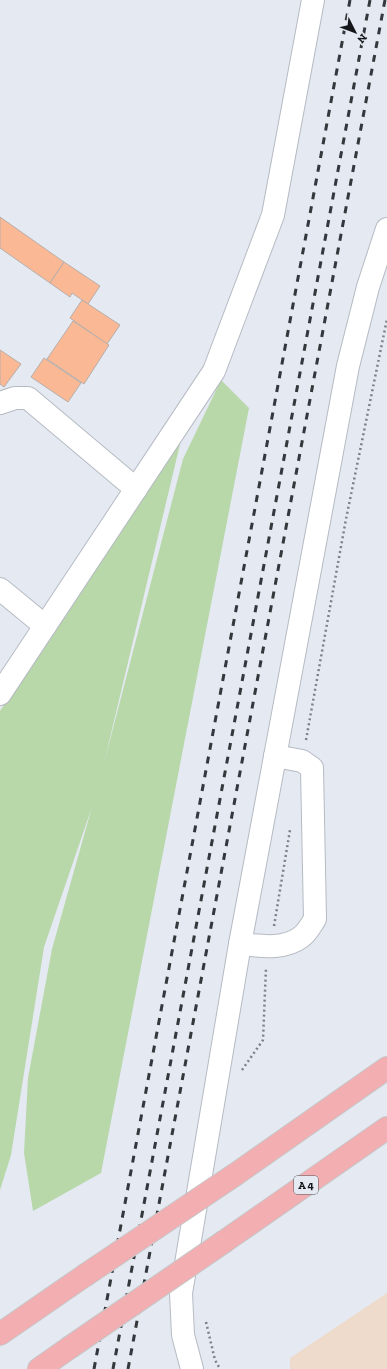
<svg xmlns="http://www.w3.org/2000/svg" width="387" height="1369" font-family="'Zilla Slab',serif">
<rect width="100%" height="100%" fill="#e4e9f2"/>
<!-- industrial -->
<path fill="#efdbcc" d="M 387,1293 L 387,1369 L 290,1369 L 290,1358 Z"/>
<!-- green -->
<path fill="#b8d8a9" d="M 221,380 L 249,408 L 101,1173 L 33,1211 L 24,1153 L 28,1078 L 52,949 L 92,807 L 44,947 L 11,1155 L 0,1190 L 0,711 L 181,440 L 104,763 L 183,459 Z"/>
<!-- building -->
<g fill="#fbb895" stroke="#b7aea9">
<path d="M 0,217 L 64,262 L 50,283 L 0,248 Z"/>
<path d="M 64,262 L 100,286 L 88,304 L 72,293 L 70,297 L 50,283 Z"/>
<path d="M 82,300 L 120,325 L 107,344 L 70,318 Z"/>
<path d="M 73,321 L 109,345 L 84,384 L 47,359 Z"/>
<path d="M 0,350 L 21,364 L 4,387 L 0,384 Z"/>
<path d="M 44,358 L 81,383 L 68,402 L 31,377 Z"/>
</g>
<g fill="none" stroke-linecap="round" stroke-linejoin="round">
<defs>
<g id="minor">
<path d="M 0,403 L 15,398 L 28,398 L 136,489"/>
<path d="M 0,589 L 45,626"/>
<path d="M 0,694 L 214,371 L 273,215 L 313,0"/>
<path d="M 240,944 C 261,946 284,950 301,937 C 307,933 311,925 315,919 L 312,768 L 302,761 L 275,756"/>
<path d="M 192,1369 L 183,1335 L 181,1293 L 240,944 L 348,366 L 368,287 L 387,229"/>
</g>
<g id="highway">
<path d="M 236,1174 L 387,1068"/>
<path d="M 225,1241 L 387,1128"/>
<path d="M 0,1334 L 84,1276"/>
<path d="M 39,1369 L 69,1348"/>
</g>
</defs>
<!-- minor casing -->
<use href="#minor" stroke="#b6bbc3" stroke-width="24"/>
<!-- highway casing -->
<use href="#highway" stroke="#c7c7c8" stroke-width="24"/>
<!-- path -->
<g stroke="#7d8187" stroke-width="2.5" stroke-dasharray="2 3" stroke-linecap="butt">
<path d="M 306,740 L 346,519 L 387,319"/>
<path d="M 274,926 L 290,830"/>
<path d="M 242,1070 L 263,1040 L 266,968"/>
<path d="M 206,1322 L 215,1360 L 220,1369"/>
</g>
<!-- minor -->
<use href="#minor" stroke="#fff" stroke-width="22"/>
<!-- highway -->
<use href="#highway" stroke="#f2aeb1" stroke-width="22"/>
<!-- rail -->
<g stroke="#34373b" stroke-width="3" stroke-dasharray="7 7" stroke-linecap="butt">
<path d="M 94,1369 L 350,0"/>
<path d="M 113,1369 L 370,0"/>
<path d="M 128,1369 L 385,0"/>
</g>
<defs>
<g id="highway-bridge">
<path d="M 84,1276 L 236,1174"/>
<path d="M 69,1348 L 225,1241"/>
</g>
</defs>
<!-- highway-bridge casing -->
<use href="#highway-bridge" stroke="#c7c7c8" stroke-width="24" stroke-linecap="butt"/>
<!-- highway-bridge -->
<use href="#highway-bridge" stroke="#f2aeb1" stroke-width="22"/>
</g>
<g text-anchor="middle" stroke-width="3" stroke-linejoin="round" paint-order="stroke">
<!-- shield labels -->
<rect fill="#e4e9f2" stroke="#52555a" stroke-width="1" x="294" y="1176" width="24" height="18" rx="3"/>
<g font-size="11" font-weight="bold" fill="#141619">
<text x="306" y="1189">A 4</text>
</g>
</g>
<!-- north arrow -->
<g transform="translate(355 32) rotate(132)" stroke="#e4e9f2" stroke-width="3" paint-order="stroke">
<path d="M0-3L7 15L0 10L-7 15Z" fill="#141619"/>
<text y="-6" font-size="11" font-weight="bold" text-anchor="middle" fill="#141619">N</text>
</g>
</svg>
